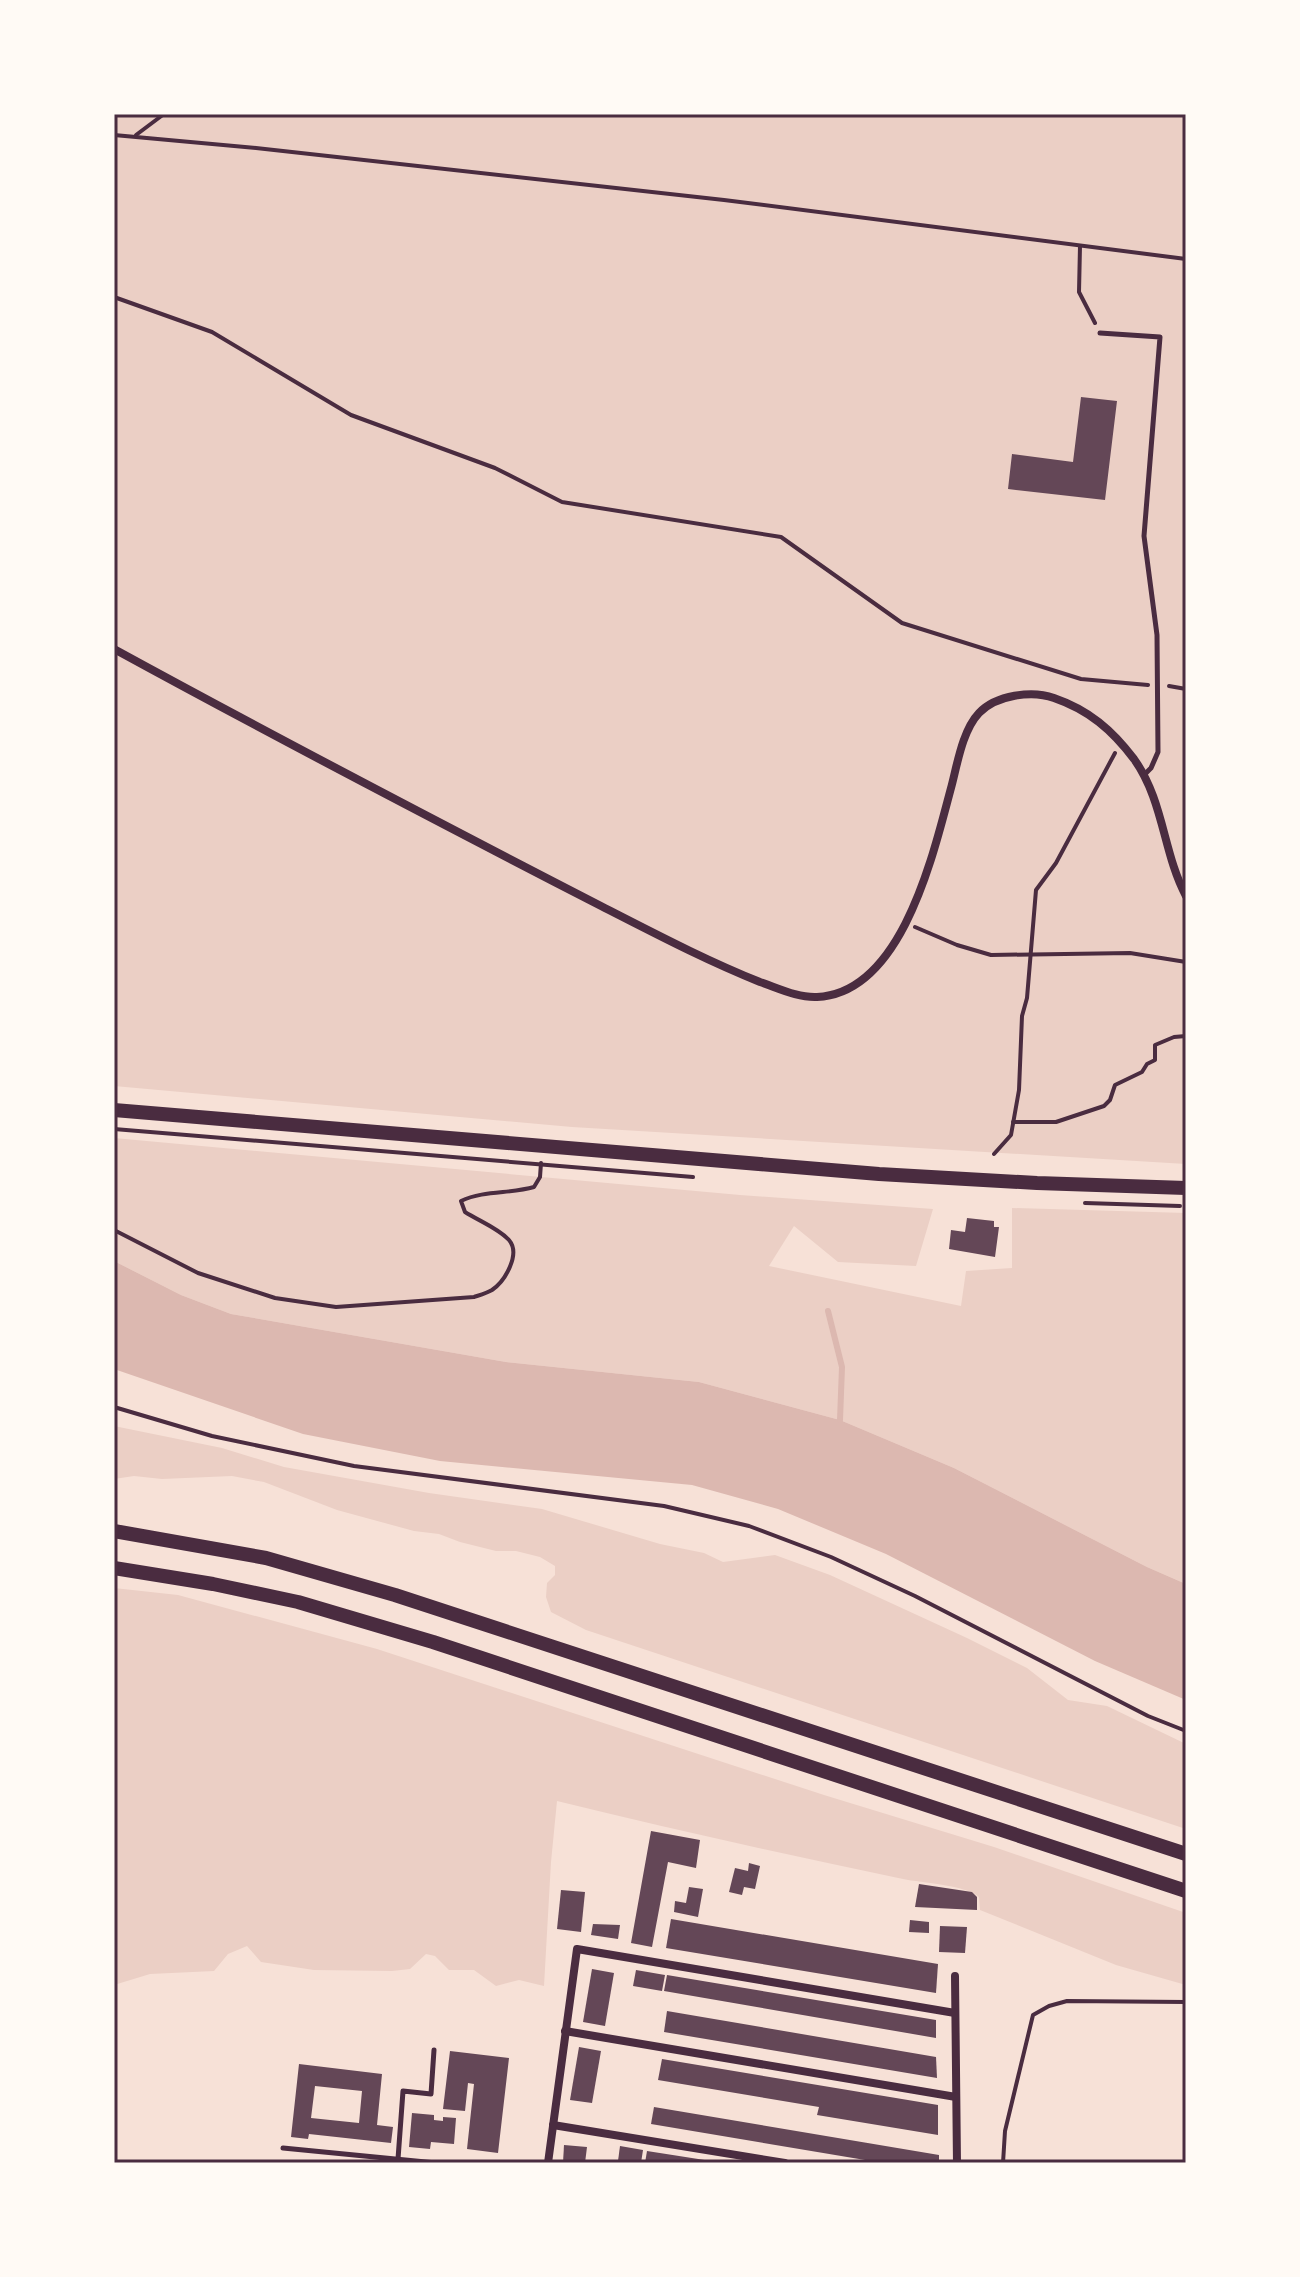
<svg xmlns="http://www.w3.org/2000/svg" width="1300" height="2277" font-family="'PT Serif',serif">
<rect width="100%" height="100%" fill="#f7e1d7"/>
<!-- green -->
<g fill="#ebcfc5">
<path d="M 114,114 L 1186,114 L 1186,1164 L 572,1127 L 114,1086 Z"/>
<path d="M 114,1138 L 740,1195 L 933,1209 L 916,1266 L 838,1262 L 794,1226 L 769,1266 L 961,1306 L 966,1271 L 1012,1268 L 1012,1208 L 1186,1213 L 1186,1584 L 1147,1567 L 954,1468 L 840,1420 L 699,1382 L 506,1362 L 231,1314 L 181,1295 L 114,1261 Z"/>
<path d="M 114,1426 L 222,1448 L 284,1467 L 429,1493 L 542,1509 L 660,1544 L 704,1553 L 723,1562 L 775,1555 L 830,1575 L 967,1638 L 1027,1668 L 1068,1700 L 1107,1706 L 1186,1744 L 1186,1829 L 586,1630 L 551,1612 L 546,1597 L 547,1583 L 555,1575 L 555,1566 L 540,1557 L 516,1551 L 496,1551 L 460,1542 L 439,1534 L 414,1531 L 337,1510 L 264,1482 L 232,1476 L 162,1479 L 134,1476 L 114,1479 Z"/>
<path d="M 114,1588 L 178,1595 L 377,1649 L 824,1795 L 994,1847 L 1186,1913 L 1186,1985 L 1116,1965 L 980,1910 L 979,1897 C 966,1885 922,1883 903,1879 C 787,1855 672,1829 557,1801 L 551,1862 L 544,1986 L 519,1980 L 496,1986 L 474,1970 L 449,1970 L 435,1956 L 426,1954 L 410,1969 L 392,1971 L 314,1970 L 261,1962 L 247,1946 L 228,1954 L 214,1971 L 150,1974 L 114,1985 Z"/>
</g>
<!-- water -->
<path fill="#dcb8b0" d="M 114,1261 L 181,1295 L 231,1314 L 506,1362 L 699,1382 L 840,1420 L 954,1468 L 1147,1567 L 1186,1584 L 1186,1700 L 1095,1661 L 886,1554 L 778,1509 L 692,1485 L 440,1461 L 303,1434 L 114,1369 Z"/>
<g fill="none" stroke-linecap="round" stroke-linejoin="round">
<!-- stream -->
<path stroke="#dcb8b0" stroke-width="6" d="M 828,1311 L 842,1367 L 840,1420"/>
</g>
<!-- building -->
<g fill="#644757" fill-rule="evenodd">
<path d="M 1081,397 L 1117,401 L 1105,500 L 1008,489 L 1012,454 L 1073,462 Z"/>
<path d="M 967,1218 L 994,1221 L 994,1227 L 999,1227 L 995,1257 L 949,1249 L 951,1230 L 965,1232 Z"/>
<path d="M 651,1831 L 700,1840 L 696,1868 L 668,1862 L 652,1947 L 631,1943 Z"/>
<path d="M 749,1863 L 760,1866 L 755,1889 L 744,1887 L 742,1895 L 729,1892 L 735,1868 L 748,1871 Z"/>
<path d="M 919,1884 L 972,1892 L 977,1897 L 977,1910 L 915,1907 Z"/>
<path d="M 689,1887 L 703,1889 L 698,1917 L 674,1912 L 675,1901 L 686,1903 Z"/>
<path d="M 561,1890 L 585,1892 L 581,1932 L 557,1929 Z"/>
<path d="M 671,1919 L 938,1964 L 936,1993 L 666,1948 Z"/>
<path d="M 910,1920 L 929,1922 L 929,1933 L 909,1932 Z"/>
<path d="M 593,1924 L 620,1925 L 618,1939 L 591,1935 Z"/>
<path d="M 940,1926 L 967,1927 L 965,1953 L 939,1952 Z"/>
<path d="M 592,1969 L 614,1973 L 605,2026 L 583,2022 Z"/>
<path d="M 636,1970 L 665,1975 L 662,1991 L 633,1986 Z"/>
<path d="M 667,1975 L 936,2020 L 936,2038 L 664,1991 Z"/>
<path d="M 667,2011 L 936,2057 L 937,2078 L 664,2032 Z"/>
<path d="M 579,2047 L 601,2051 L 592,2103 L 570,2100 Z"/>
<path d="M 450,2051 L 509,2058 L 498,2153 L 467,2149 L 474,2084 L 468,2083 L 465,2111 L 443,2109 Z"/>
<path d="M 662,2059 L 938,2105 L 938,2135 L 817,2115 L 819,2107 L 658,2080 Z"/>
<path d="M 299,2064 L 382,2074 L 377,2125 L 393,2127 L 391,2143 L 309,2134 L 308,2139 L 291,2137 ZM 315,2086 L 362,2091 L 359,2123 L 311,2118 Z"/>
<path d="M 654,2107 L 939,2155 L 939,2163 L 883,2163 L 651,2124 Z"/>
<path d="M 412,2113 L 434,2115 L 434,2120 L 443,2121 L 443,2117 L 456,2118 L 454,2144 L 431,2142 L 430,2149 L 409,2147 Z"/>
<path d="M 564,2145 L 587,2147 L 585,2163 L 563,2163 Z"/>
<path d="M 620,2146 L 643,2150 L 641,2163 L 618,2161 Z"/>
<path d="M 647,2151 L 711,2161 L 711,2163 L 645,2163 Z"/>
</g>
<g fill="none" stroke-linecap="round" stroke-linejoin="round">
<!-- path -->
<g stroke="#4a2c40" stroke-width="4">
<path d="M 114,135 L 256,148 L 724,200 L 1186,259"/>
<path d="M 136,135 L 164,114"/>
<path d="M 1080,246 L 1079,292 L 1095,323"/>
<path d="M 114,297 L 212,332 L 351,415 L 495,468 L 562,502 L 781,537 L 902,623 L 1081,679 L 1148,685"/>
<path d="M 1169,686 L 1186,689"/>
<path d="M 915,927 L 957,945 L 991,955 L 1130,953 L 1186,962"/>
<path d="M 1013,1122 L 1056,1122 L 1104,1106 L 1110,1100 L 1115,1085 L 1142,1072 L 1147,1064 L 1155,1060 L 1155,1045 L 1174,1037 L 1186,1036"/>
<path d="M 114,1129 L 693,1177"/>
<path d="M 994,1154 L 1011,1135 L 1019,1090 L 1022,1016 L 1027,998 L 1036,890 L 1056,863 L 1115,753"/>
<path d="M 1085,1203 L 1180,1206"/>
<path d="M 114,1230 L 198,1273 L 275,1298 L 336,1307 L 474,1297 C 480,1295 487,1293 492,1290 C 505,1281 521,1254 509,1240 C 498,1228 479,1221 465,1212 L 461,1201 C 484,1190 510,1194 534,1187 L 540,1177 L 541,1163"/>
<path d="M 114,1407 L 212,1436 L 354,1466 L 664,1506 L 749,1526 L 831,1557 L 915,1596 L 1148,1716 L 1186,1731"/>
<path d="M 1003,2163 L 1005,2131 L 1033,2015 L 1049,2006 L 1067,2001 L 1186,2002"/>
</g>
<!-- service -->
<g stroke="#4a2c40" stroke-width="5">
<path d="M 1100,333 L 1160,337 L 1144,536 L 1157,635 L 1158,752 L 1151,768 L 1144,775"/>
<path d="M 283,2148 L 436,2163"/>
<path d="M 398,2159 L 403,2091 L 431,2094 L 434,2050"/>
</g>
<!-- minor -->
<g stroke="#4a2c40" stroke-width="8">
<path d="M 114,649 C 275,737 438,822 601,906 C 654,933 705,960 760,982 C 778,988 798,998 817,997 C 902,993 933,855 951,788 C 957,766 962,731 979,713 C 996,695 1032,690 1054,698 C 1089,710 1112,730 1134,759 C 1164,801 1163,853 1186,896"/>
<path d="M 955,1976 L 957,2163"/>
<path d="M 565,2031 L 956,2097"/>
<path d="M 553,2125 L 785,2163"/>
<path d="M 548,2163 L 577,1949 L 955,2013"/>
</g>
<!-- secondary -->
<g stroke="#4a2c40" stroke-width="14">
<path d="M 114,1110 L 879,1174 L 1037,1183 L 1186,1188"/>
<path d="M 114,1531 L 266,1558 L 395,1595 L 1186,1854"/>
<path d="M 114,1568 L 213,1584 L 298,1602 L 433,1642 L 1186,1891"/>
</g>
</g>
<!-- border -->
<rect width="1300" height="2277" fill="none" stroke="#fffaf5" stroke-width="232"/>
<rect x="116" y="116" width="1068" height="2045" fill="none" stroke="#4a2c40" stroke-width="3"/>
</svg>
